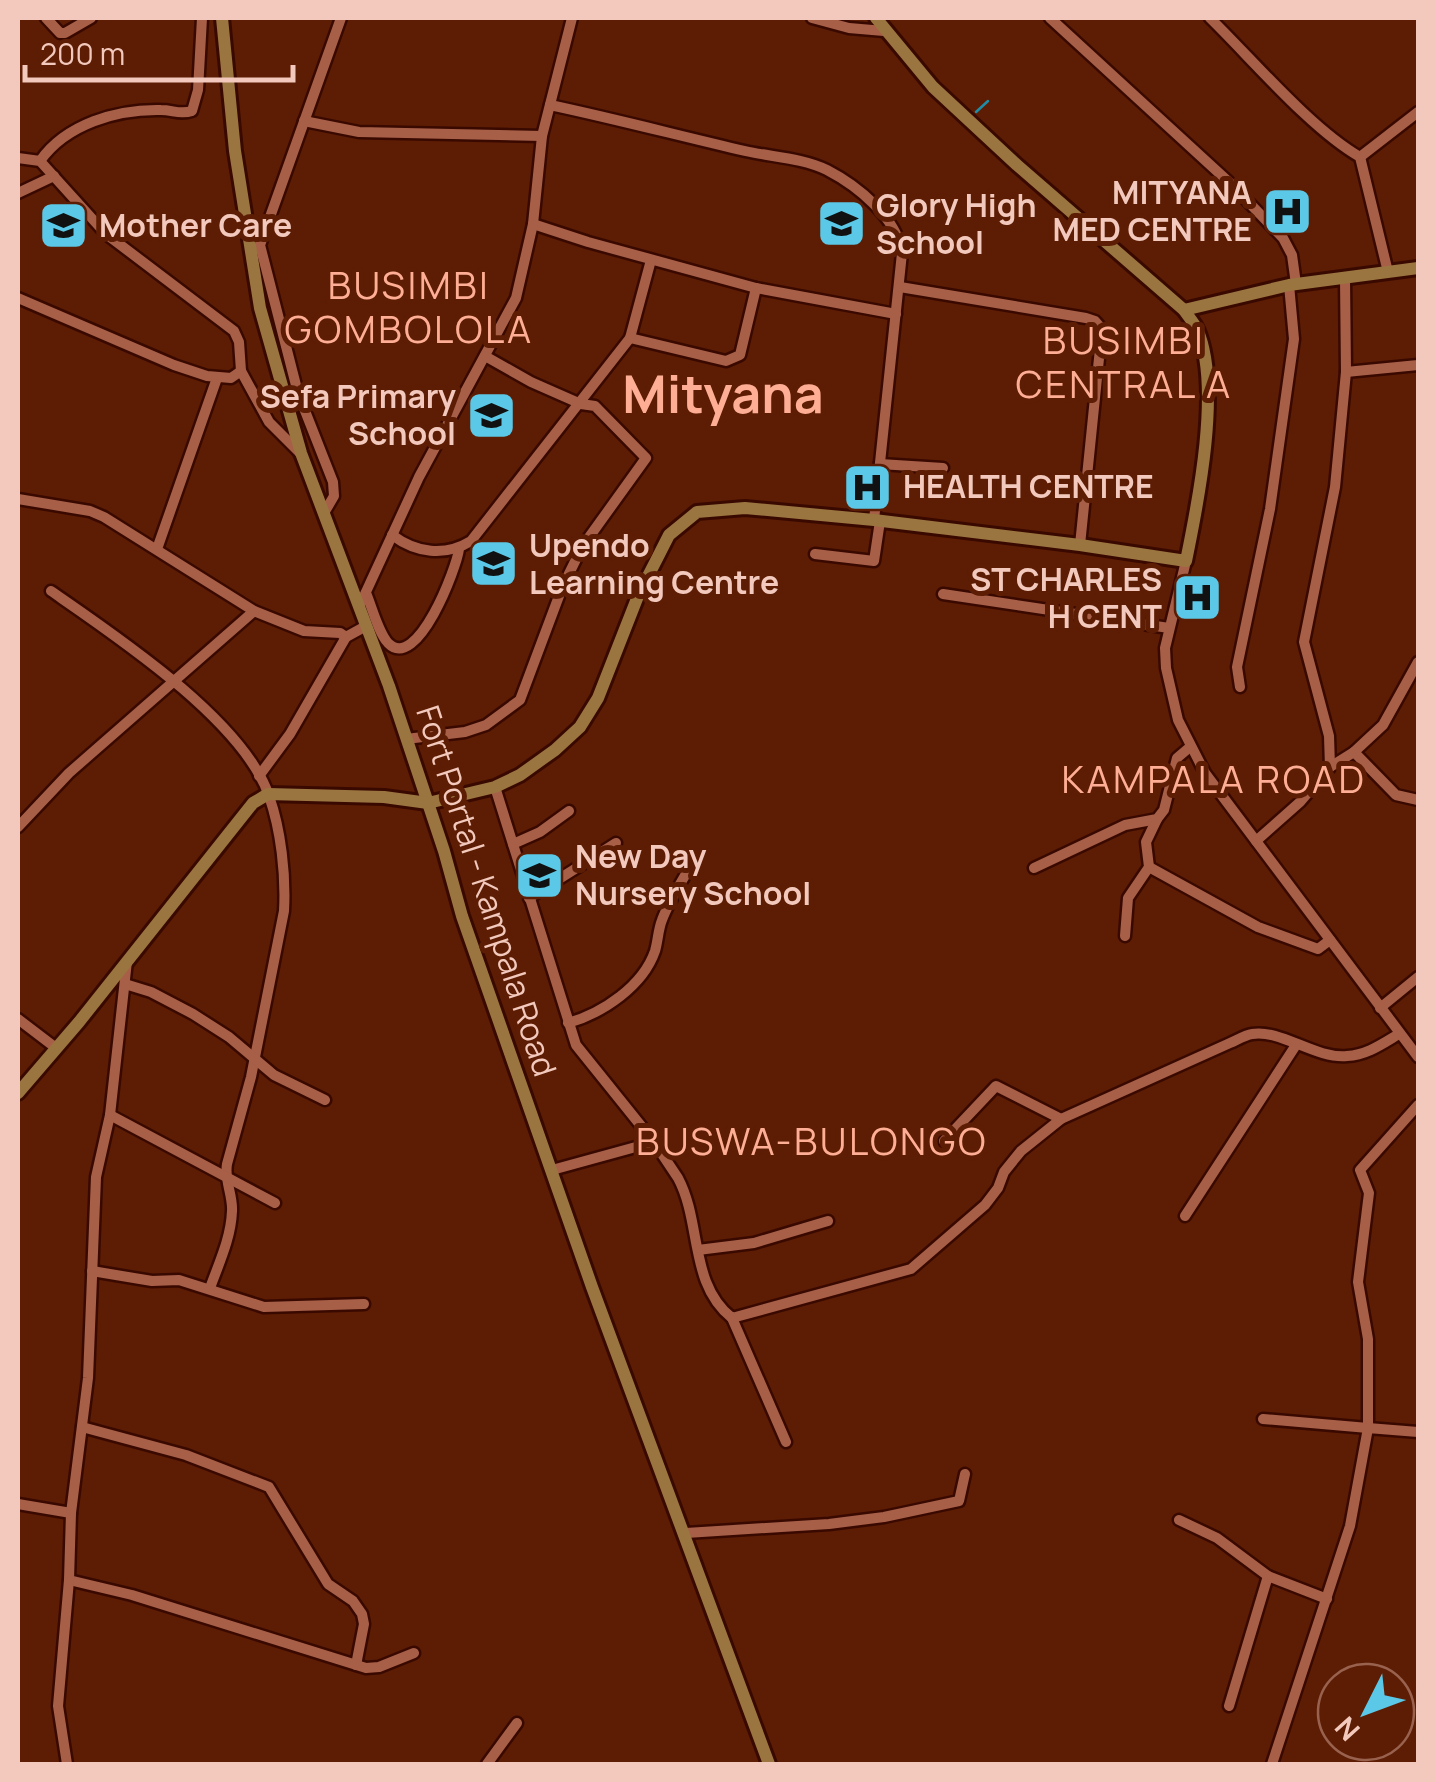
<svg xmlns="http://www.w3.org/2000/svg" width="1436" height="1782" font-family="Manrope,sans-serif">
<rect width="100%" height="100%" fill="#5d1d04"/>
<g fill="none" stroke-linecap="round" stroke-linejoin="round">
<!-- stream -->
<path stroke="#208da7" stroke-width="2.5" d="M 976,112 L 988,101"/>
<defs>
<g id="minor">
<path d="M 46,18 L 60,33 L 65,33 L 91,18"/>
<path d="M 812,18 L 849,28 L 884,31"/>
<path d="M 1050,18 L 1231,184 L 1283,238 L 1292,255 L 1296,284"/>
<path d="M 1210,18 C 1252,59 1311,129 1360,157 L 1388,272"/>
<path d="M 550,105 C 616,119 680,136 745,151 C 772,157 802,158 827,170 C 858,186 897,218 902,253 L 874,520"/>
<path d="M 304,121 L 359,132 L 542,136"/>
<path d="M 1360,157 L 1418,112"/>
<path d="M 18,158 L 40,161 L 106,234 L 234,331 L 239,342 L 241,371"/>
<path d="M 40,161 C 66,124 117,109 161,110 C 173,110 180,115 192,111 L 198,90 L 202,18"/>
<path d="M 18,193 L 54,176"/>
<path d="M 533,224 L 588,242 L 756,288 L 896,314"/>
<path d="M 900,287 L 1086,318 L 1095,321 L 1102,329 L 1080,545"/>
<path d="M 18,298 L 174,365 L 207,376 L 231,378 L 241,371 L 269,422 L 300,453"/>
<path d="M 630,338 L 726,361 L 740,355 L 756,288"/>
<path d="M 1346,372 L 1418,365"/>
<path d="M 880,464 L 943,468"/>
<path d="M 18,499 L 90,511 L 104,517 L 254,611 L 304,631 L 340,633 L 346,637"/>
<path d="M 324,513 L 334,496 L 333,482 L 298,393 L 260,245 L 341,18"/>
<path d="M 392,535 C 416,553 445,557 471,541 L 630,338 L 651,260"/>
<path d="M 157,549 L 217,378"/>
<path d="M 815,554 L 874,561 L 880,521"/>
<path d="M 1186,561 L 1165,648 L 1166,668 L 1178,720 L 1205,773 L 1418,1057"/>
<path d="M 51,591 C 116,636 244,721 269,796 C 281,830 286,875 284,911 L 251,1077 L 227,1164 C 224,1180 233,1195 232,1211 C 231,1238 219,1263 210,1288"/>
<path d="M 366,593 C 372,607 378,632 388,643 C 417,673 457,567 459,549"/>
<path d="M 943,594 L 1169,628"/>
<path d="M 359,607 L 419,477 L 516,298 L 533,224 L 542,136 L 572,18"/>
<path d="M 1240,687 L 1237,667 L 1270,509 L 1294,339 L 1289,285"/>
<path d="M 406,739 L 465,732 L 486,725 L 520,700 L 562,588 L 582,547 L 646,458 L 595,406 L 581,404 L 531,382 L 485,356"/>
<path d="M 1354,752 L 1383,725 L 1418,662"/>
<path d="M 1330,767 L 1354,752 L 1396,795 L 1418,800"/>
<path d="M 259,776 L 290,734 L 346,637 L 366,626"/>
<path d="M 495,787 L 576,1045 L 654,1142 L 678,1178 C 702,1223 689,1284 732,1318 L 911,1269 L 985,1205 L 998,1188 L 1004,1172 L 1021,1151 L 1061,1119 L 1230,1043 C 1237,1040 1245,1035 1252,1034 C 1281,1029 1315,1059 1347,1056 C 1367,1055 1382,1044 1399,1034"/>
<path d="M 18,827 L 69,773 L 254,611"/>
<path d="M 1256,841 L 1300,802 L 1330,767 L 1329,736 L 1304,642 L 1335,487 L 1346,372 L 1345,279"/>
<path d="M 513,844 L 540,832 L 569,811"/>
<path d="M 1149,867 L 1258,927 L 1318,949 L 1330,940"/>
<path d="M 1034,868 L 1125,825 L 1157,819 L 1164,810 L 1177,758 L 1190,747"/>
<path d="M 529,898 L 616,843"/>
<path d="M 1125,936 L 1128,898 L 1149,867 L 1146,842 L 1157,819"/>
<path d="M 125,984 L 151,992 L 193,1014 L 229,1037 L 274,1075 L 325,1100"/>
<path d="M 1380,1008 L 1418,977"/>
<path d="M 18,1019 L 56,1048"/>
<path d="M 568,1023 C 603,1013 643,986 655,951 C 658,941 658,930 662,920 C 669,901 681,883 691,865"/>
<path d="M 110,1115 L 275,1203"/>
<path d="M 944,1141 L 996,1086 L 1061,1119"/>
<path d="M 552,1170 L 654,1142"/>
<path d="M 1185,1216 L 1296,1045"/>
<path d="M 698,1250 L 754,1243 L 828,1221"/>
<path d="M 92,1271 L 152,1281 L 179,1280 L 264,1307 L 364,1304"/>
<path d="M 732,1318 L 786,1442"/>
<path d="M 1263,1419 L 1368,1428 L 1368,1339 L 1358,1282 L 1369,1193 L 1360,1170 L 1418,1105"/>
<path d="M 82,1427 L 186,1455 L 269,1487 L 328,1584 L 353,1601 L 362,1614 L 364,1624 L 356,1665"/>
<path d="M 18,1504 L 71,1513"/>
<path d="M 1179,1520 L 1217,1538 L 1268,1576 L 1327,1599"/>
<path d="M 686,1533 L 829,1524 L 884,1517 L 959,1501 L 965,1474"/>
<path d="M 69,1580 L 132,1595 L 366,1668 L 379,1667 L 414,1653"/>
<path d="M 1229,1706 L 1268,1576"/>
<path d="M 67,1764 L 58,1706 L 69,1580 L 71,1513 L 88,1378 L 96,1177 L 110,1115 L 127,961"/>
<path d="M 487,1764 L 517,1723"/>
<path d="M 1272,1764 L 1350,1526 L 1368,1428 L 1418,1432"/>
</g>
<g id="major">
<path d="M 222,18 L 235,151 L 260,308 L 301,453 L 389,686 L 444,851 L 462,916 L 592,1287 L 769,1764"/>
<path d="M 876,18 L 933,87 L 1017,165 L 1184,310 L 1289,285 L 1418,268"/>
<path d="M 18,1093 L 79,1022 L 253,803 L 268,794 L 384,797 L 428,803 L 495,787 L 520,775 L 555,750 L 580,727 L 598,698 L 638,596 L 669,535 L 697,512 L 745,508 L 874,520 L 1080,545 L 1186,561 C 1198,503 1222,385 1197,329 C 1194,323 1188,316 1184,310"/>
</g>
</defs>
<!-- minor casing -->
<use href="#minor" stroke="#390900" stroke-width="15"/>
<!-- major casing -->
<use href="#major" stroke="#390900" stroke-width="18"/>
<!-- minor -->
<use href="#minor" stroke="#a75f48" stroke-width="10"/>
<!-- major -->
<use href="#major" stroke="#9a7540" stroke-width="12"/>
</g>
<!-- icons -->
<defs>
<symbol id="hospital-square" viewBox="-11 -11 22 22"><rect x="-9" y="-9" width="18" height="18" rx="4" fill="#5ac8e6" stroke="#5d1d04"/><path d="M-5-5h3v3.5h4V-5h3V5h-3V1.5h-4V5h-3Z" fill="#111"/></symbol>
<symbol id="school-square" viewBox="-11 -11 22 22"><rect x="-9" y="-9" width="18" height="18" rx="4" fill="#5ac8e6" stroke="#5d1d04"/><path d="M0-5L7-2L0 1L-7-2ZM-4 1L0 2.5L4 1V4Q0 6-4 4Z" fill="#111"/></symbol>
</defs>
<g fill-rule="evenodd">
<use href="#hospital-square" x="1260" y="184" width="55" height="55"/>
<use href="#school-square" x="814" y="196" width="55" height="55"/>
<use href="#school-square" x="36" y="198" width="55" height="55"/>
<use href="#school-square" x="464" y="388" width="55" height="55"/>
<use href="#hospital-square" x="840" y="460" width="55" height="55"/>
<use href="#school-square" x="466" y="536" width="55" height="55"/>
<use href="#hospital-square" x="1170" y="570" width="55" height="55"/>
<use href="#school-square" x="512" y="848" width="55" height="55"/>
</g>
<g text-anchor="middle" stroke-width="10" stroke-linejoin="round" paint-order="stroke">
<!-- poi labels -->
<g font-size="32" font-weight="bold" fill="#f2c9bc" stroke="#5d1d04" text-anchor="start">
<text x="1252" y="204" text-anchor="end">MITYANA<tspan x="1252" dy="37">MED CENTRE</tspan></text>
<text x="876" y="217">Glory High<tspan x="876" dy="37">School</tspan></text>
<text x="99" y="237">Mother Care</text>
<text x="456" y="408" text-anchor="end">Sefa Primary<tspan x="456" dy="37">School</tspan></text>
<text x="903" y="498">HEALTH CENTRE</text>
<text x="529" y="557">Upendo<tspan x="529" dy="37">Learning Centre</tspan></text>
<text x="1162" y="591" text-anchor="end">ST CHARLES<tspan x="1162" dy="37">H CENT</tspan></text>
<text x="575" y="868">New Day<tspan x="575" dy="37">Nursery School</tspan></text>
</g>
<!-- street labels -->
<g font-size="32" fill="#f2c9bc" stroke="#5d1d04">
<text transform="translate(486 891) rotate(72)" y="11">Fort Portal - Kampala Road</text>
</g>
<!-- quarter labels -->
<g font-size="38" letter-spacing="2.5" fill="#feae95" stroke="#5d1d04">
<text x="409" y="299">BUSIMBI<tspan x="409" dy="44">GOMBOLOLA</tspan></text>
<text x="1124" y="354">BUSIMBI<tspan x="1124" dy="44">CENTRAL A</tspan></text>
<text x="1214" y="793">KAMPALA ROAD</text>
<text x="812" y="1155">BUSWA-BULONGO</text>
</g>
<!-- town labels -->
<g font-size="52" font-weight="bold" fill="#feae95" stroke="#5d1d04">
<text x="723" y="413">Mityana</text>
</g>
</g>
<!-- border -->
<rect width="1436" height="1782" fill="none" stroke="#f2c9bc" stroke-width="40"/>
<!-- north arrow -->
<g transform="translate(1366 1712) rotate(228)"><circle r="48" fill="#5d1d04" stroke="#99624e" stroke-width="2.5"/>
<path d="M0-8L18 38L0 25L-18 38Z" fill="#5ac8e6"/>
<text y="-15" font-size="28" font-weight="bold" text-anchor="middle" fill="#f2c9bc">N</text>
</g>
<!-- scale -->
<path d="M25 65v15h268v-15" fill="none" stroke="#f2c9bc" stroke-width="5"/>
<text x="40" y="65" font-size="30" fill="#f2c9bc" stroke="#5d1d04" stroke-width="8" paint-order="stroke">200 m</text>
</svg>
